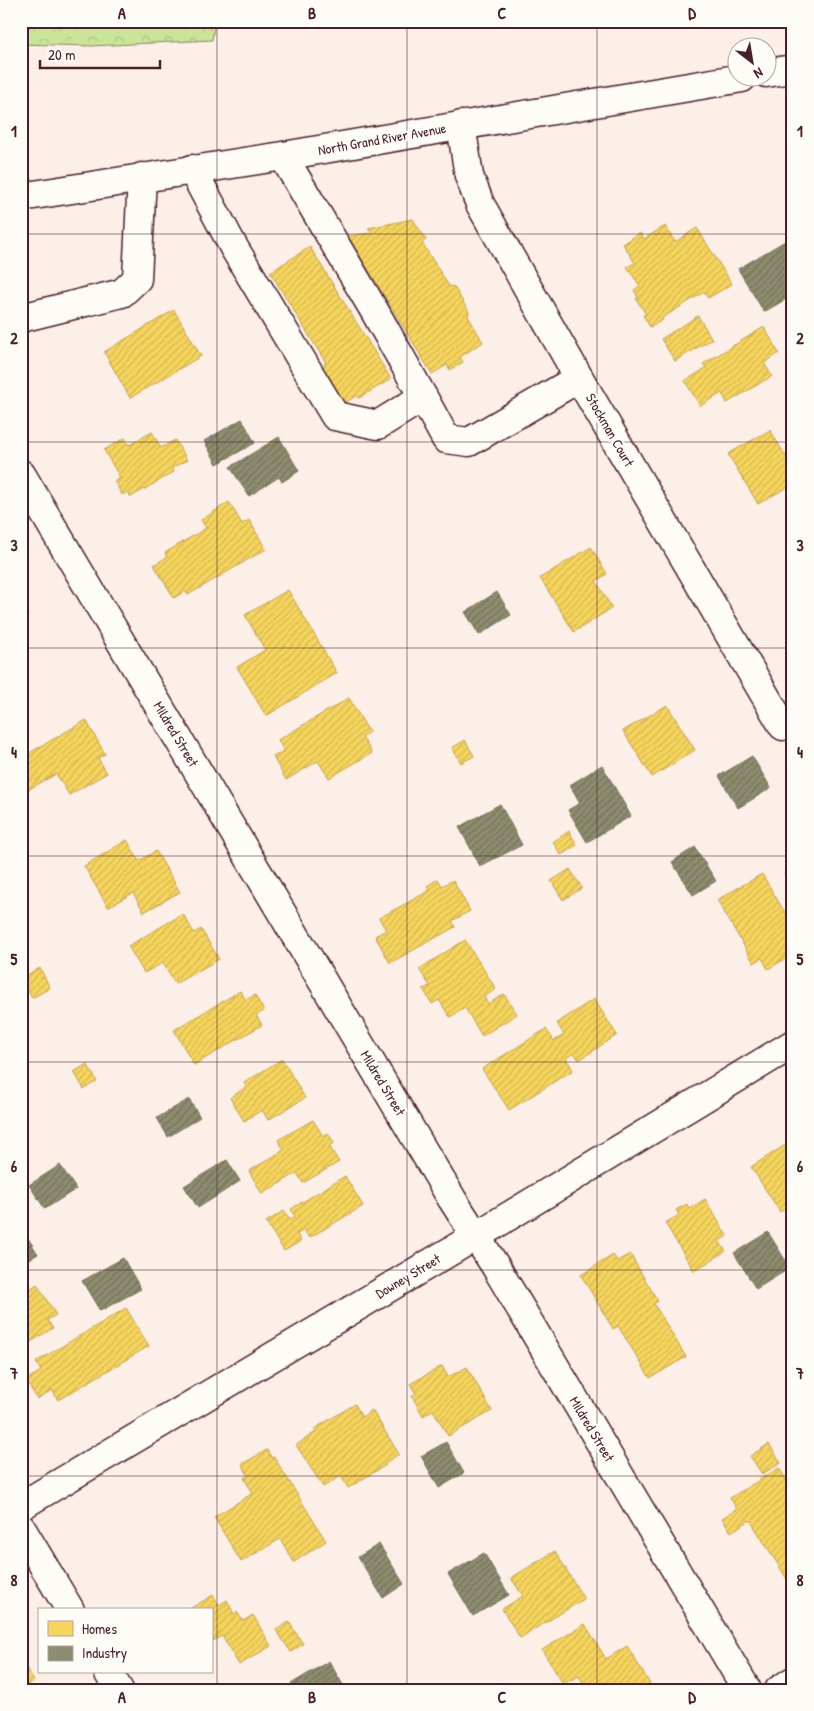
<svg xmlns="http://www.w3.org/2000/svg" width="814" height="1711" font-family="'Patrick Hand',sans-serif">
<defs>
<pattern id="forest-crowns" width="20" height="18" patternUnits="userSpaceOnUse" patternTransform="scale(1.25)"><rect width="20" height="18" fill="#cae49a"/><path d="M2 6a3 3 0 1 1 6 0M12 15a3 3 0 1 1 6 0" fill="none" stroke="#afc385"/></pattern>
<pattern id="homes-hatch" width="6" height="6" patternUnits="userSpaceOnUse" patternTransform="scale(1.25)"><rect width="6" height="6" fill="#f6d55c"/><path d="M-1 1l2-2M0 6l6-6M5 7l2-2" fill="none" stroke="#d4b650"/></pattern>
<pattern id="industry-hatch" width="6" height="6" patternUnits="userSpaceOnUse" patternTransform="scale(1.25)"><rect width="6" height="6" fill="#8c8c6e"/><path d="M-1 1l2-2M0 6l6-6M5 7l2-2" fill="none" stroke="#74725b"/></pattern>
</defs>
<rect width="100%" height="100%" fill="#fbefe7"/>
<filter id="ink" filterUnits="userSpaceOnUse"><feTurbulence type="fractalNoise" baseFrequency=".02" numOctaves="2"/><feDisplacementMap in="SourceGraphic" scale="10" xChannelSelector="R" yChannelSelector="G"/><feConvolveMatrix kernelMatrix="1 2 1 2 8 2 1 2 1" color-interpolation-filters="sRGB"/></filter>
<g filter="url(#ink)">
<!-- forest -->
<path fill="url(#forest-crowns)" stroke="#8a8262" d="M 21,21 L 215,21 L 212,40 L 91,46 L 21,44 Z"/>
<!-- homes -->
<g fill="url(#homes-hatch)" stroke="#c29e4d">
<path d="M 413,219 L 426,240 L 422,243 L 449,286 L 454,287 L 469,312 L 468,316 L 483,342 L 460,357 L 463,362 L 450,370 L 447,365 L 432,374 L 348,236 L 372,233 L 368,228 Z"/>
<path d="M 665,226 L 675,242 L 697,228 L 732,284 L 708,298 L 704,292 L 662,318 L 663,320 L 650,327 L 643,315 L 646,314 L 636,299 L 638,297 L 634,290 L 640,286 L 627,267 L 635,263 L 623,244 L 640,233 L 644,239 Z"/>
<path d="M 310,247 L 391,379 L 359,398 L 356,396 L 345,403 L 322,366 L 326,363 L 270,272 Z"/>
<path d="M 174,310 L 201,356 L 130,398 L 104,352 Z"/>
<path d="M 698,316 L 712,339 L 675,361 L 661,339 Z"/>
<path d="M 764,327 L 779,353 L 764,363 L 772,376 L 727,403 L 722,393 L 700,406 L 685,381 L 706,368 L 703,364 Z"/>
<path d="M 770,430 L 793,468 L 793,484 L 758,504 L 728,454 Z"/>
<path d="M 152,432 L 161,448 L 175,440 L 187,460 L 172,468 L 174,472 L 131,497 L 128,492 L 122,495 L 114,481 L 120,478 L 104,450 L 125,438 L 129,445 Z"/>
<path d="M 229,502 L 242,524 L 249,520 L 266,549 L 188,595 L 185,591 L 174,598 L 154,565 L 167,557 L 165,553 L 206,528 L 201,520 Z"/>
<path d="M 793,546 L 793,562 L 786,550 Z"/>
<path d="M 591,547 L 607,574 L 596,581 L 612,608 L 574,632 L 540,578 Z"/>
<path d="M 288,590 L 337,673 L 266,716 L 237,667 L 265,650 L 245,615 Z"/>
<path d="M 21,604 L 28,616 L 21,620 Z"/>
<path d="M 21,622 L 27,632 L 21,635 Z"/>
<path d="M 349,698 L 369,732 L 362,737 L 372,753 L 329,778 L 318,761 L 286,780 L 273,757 L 284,751 L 278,740 Z"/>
<path d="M 667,705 L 695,750 L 652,777 L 623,731 Z"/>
<path d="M 86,720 L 105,754 L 98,758 L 107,773 L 69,795 L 56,774 L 26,791 L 21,783 L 21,758 Z"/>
<path d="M 465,740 L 474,756 L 461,763 L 452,748 Z"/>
<path d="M 569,831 L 577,845 L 561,855 L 553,842 Z"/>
<path d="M 127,840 L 139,861 L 156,851 L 180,892 L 144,912 L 133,893 L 108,907 L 84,866 Z"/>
<path d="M 793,867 L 793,887 L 784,873 Z"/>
<path d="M 570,869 L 582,888 L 563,900 L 551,881 Z"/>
<path d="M 762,874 L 793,926 L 793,954 L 768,969 L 762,958 L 754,963 L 717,900 Z"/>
<path d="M 438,879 L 442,886 L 453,880 L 470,911 L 452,921 L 455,927 L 390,963 L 375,936 L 386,930 L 379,918 L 429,891 L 427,886 Z"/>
<path d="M 183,914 L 194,933 L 201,929 L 219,959 L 175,984 L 163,963 L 144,973 L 128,946 Z"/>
<path d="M 465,940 L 496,989 L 484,997 L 488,1004 L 504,994 L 517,1014 L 482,1036 L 465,1008 L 450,1017 L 439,1000 L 432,1004 L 423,989 L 430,986 L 419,969 Z"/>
<path d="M 40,968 L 50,988 L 32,998 L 21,978 Z"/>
<path d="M 240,991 L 246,1000 L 255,995 L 264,1011 L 256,1015 L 262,1025 L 194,1065 L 174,1030 Z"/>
<path d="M 594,999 L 617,1035 L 579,1060 L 574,1053 L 566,1058 L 573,1070 L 509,1110 L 482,1069 L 546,1029 L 554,1041 L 564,1035 L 557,1023 Z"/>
<path d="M 282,1059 L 305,1098 L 268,1120 L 262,1110 L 244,1121 L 230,1098 L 246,1087 L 244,1083 Z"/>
<path d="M 87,1064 L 97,1081 L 84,1089 L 74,1072 Z"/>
<path d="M 313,1120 L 323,1136 L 328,1133 L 334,1143 L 329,1146 L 339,1162 L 303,1183 L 297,1173 L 262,1194 L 249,1171 L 284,1150 L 278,1140 Z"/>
<path d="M 790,1142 L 793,1146 L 793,1204 L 780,1212 L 751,1167 Z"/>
<path d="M 345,1176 L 363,1206 L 309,1238 L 304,1230 L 297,1234 L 301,1241 L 284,1251 L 266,1222 L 284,1211 L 290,1220 L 295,1217 L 291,1209 Z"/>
<path d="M 705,1199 L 727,1236 L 719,1241 L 726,1251 L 694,1271 L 665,1223 L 679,1215 L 676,1210 L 687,1204 L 689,1209 Z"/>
<path d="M 630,1254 L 658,1301 L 654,1304 L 686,1357 L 650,1378 L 618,1326 L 613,1329 L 581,1275 L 613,1255 L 617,1261 Z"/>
<path d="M 24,1280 L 30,1289 L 37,1284 L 56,1315 L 47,1320 L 53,1328 L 21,1348 L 21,1282 Z"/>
<path d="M 126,1308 L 149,1346 L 58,1400 L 52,1390 L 37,1399 L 26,1380 L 41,1371 L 36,1362 Z"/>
<path d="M 442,1366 L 448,1377 L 467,1367 L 492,1411 L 448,1436 L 433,1410 L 423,1416 L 412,1396 L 416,1394 L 410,1384 Z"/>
<path d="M 355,1404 L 362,1417 L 372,1410 L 399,1454 L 385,1463 L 386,1465 L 348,1488 L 341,1476 L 323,1487 L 296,1445 L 316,1432 L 314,1429 Z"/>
<path d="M 769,1444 L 781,1463 L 762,1474 L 750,1456 Z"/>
<path d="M 267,1450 L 272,1458 L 274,1457 L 326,1541 L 294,1562 L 280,1539 L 241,1562 L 214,1517 L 253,1493 L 244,1478 L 248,1475 L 242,1464 Z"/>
<path d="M 779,1468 L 793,1491 L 792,1587 L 750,1520 L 731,1532 L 722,1518 L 737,1509 L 730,1498 Z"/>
<path d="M 555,1551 L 584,1599 L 520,1638 L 502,1609 L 523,1596 L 511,1578 Z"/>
<path d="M 213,1595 L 219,1605 L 227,1600 L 234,1614 L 237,1612 L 243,1621 L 253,1615 L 271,1646 L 239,1665 L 222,1636 L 211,1642 L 211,1610 L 188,1610 Z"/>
<path d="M 289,1622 L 303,1644 L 291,1652 L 276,1630 Z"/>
<path d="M 585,1624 L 606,1659 L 627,1646 L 650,1684 L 641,1690 L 587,1690 L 579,1676 L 563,1684 L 542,1650 Z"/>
<path d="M 21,1660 L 34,1681 L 21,1689 Z"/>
</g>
<!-- industry -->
<g fill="url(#industry-hatch)" stroke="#786b5a">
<path d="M 785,241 L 793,255 L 793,295 L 764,312 L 738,269 Z"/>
<path d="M 242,419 L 255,443 L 217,464 L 204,441 Z"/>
<path d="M 279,437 L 299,471 L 282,482 L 279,477 L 249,496 L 230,467 Z"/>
<path d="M 497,592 L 511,615 L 479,635 L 465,612 Z"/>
<path d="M 752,756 L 771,788 L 738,808 L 719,776 Z"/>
<path d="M 602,765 L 631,816 L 587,842 L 568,810 L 580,803 L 570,785 Z"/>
<path d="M 500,804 L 522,845 L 480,866 L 459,827 Z"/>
<path d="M 695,847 L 716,881 L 693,895 L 672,862 Z"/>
<path d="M 189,1099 L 200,1117 L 168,1137 L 157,1118 Z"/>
<path d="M 227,1160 L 240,1181 L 198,1208 L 184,1186 Z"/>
<path d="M 60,1165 L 76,1189 L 45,1209 L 29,1185 Z"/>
<path d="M 21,1227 L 38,1254 L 21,1264 Z"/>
<path d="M 768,1232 L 790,1268 L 756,1289 L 734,1253 Z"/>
<path d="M 123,1258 L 141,1289 L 100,1311 L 82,1281 Z"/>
<path d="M 446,1442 L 464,1473 L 439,1488 L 421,1456 Z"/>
<path d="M 379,1544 L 404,1584 L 383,1598 L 358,1557 Z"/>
<path d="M 484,1553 L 509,1595 L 473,1616 L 448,1574 Z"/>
<path d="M 329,1661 L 343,1685 L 336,1690 L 295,1690 L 291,1684 Z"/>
</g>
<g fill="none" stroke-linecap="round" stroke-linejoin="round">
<defs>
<g id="minor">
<path d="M 461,125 L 469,176 L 480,204 L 579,378 L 783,726"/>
<path d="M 283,156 L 374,310 L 423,397"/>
<path d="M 192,169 L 233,246 L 335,416 L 378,425 L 423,397 L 446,439 L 469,442 L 579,378"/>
<path d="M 21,318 L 122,293 L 137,279 L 142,177"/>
<path d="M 21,474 L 452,1199 L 496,1267 L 747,1690"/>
<path d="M 21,1506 L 476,1236 L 793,1044"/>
<path d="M 21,1528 L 70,1610"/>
<path d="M 108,1672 L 119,1690"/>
<path d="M 779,1690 L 793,1681"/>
</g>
<g id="major">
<path d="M 766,73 L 793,69"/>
<path d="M 21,197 L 283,156 L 742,78"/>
</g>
</defs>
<!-- minor casing -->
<use href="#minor" stroke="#4a1f2b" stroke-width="31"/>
<!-- major casing -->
<use href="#major" stroke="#4a1f2b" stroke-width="31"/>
<!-- minor -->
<use href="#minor" stroke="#fdfcf7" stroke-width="28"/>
<!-- major -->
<use href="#major" stroke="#fdfcf7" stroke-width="28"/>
</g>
</g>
<!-- grid -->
<path fill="none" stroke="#4a1f2b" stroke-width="1" stroke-opacity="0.55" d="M 217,21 L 217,1690M 407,21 L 407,1690M 597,21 L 597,1690M 21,234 L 793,234M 21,442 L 793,442M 21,648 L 793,648M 21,856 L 793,856M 21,1062 L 793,1062M 21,1270 L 793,1270M 21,1476 L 793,1476"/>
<g text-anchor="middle" stroke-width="5" stroke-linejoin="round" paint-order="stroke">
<!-- street labels -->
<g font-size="14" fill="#4a1f2b" stroke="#fdfcf7">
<text transform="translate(382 139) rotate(-10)" y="5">North Grand River Avenue</text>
<text transform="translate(610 430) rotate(60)" y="5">Stockman Court</text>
<text transform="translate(176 734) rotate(59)" y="5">Mildred Street</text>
<text transform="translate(383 1083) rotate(59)" y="5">Mildred Street</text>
<text transform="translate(408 1276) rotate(-31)" y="5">Downey Street</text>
<text transform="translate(592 1429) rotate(59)" y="5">Mildred Street</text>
</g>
</g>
<!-- margin -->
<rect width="814" height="1711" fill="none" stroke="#fdfcf7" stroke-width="55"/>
<!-- legend -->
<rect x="38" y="1608" width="175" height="65" fill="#fdfcf7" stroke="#b5a4a5"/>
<rect x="48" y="1621" width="25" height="15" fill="#f6d55c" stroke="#b5a4a5"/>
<text x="82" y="1634" font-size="15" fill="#4a1f2b">Homes</text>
<rect x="48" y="1646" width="25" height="15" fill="#8c8c6e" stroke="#b5a4a5"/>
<text x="82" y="1658" font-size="15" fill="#4a1f2b">Industry</text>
<!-- north arrow -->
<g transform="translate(752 62) rotate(149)"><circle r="24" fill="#fdfcf7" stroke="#b5a4a5"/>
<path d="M0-4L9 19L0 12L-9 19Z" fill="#4a1f2b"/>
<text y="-8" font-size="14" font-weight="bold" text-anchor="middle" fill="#4a1f2b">N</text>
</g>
<!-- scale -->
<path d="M40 60v8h120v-8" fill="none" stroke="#4a1f2b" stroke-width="2.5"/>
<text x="48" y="60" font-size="15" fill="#4a1f2b" stroke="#fdfcf7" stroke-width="4" paint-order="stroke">20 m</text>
<rect x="28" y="28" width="758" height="1656" fill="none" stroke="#4a1f2b" stroke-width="2"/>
<g font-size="16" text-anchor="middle" font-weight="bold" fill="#4a1f2b">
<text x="122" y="19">A</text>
<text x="312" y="19">B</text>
<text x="502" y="19">C</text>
<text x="692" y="19">D</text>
<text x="14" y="137">1</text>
<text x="800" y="137">1</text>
<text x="14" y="344">2</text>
<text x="800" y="344">2</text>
<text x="14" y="551">3</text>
<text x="800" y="551">3</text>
<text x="14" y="758">4</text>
<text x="800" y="758">4</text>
<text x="14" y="965">5</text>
<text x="800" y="965">5</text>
<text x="14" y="1172">6</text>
<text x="800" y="1172">6</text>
<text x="14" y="1379">7</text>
<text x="800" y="1379">7</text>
<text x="14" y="1586">8</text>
<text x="800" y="1586">8</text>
<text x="122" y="1703">A</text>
<text x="312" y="1703">B</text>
<text x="502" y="1703">C</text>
<text x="692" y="1703">D</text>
</g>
</svg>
